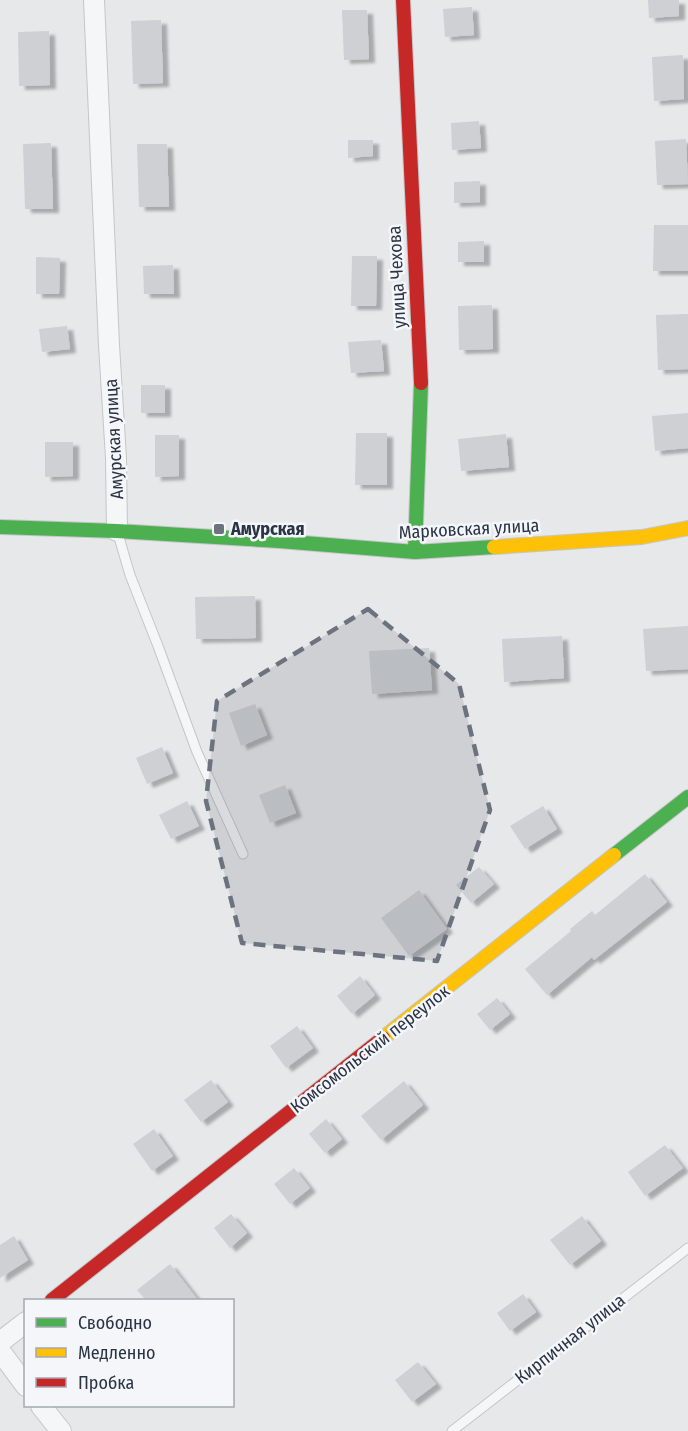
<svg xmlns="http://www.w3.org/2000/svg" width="688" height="1431" font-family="'Fira Sans Condensed',sans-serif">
<defs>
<filter id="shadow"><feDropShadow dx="6" dy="4" stdDeviation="1.5" flood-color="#0004"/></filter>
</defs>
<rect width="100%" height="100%" fill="#e6e8ea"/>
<!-- building -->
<g fill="#ced0d3" filter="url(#shadow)">
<path d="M 648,0 L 679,0 L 679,16 L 649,18 Z"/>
<path d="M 472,7 L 474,35 L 445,37 L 443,9 Z"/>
<path d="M 342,10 L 367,10 L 369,59 L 344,60 Z"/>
<path d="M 161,20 L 163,83 L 133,84 L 131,21 Z"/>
<path d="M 49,31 L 50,85 L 19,86 L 18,32 Z"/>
<path d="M 683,55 L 684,99 L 654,101 L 652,57 Z"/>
<path d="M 479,121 L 481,148 L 452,150 L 451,123 Z"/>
<path d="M 686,139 L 688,184 L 657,185 L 655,141 Z"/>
<path d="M 348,140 L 373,140 L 373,156 L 348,158 Z"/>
<path d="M 51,143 L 53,209 L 25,209 L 23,144 Z"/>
<path d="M 137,144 L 167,144 L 169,207 L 139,207 Z"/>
<path d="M 480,181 L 480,202 L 454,203 L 454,182 Z"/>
<path d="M 654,225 L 688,225 L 688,271 L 653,271 Z"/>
<path d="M 484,241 L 484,262 L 458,262 L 458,242 Z"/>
<path d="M 352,256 L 377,256 L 376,306 L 351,306 Z"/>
<path d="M 36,257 L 60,258 L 59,294 L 36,294 Z"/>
<path d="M 173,265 L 174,294 L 144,294 L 143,266 Z"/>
<path d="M 492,305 L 493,349 L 459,350 L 458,306 Z"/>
<path d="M 688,314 L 688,369 L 658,370 L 656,315 Z"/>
<path d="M 67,326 L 70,349 L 42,352 L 39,329 Z"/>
<path d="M 381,340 L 384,371 L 351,373 L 348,342 Z"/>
<rect x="141" y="385" width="24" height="28"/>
<path d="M 688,413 L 688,448 L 655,451 L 652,416 Z"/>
<path d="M 356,433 L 387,433 L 387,485 L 355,485 Z"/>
<path d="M 506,434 L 509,467 L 461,471 L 458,439 Z"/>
<path d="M 155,435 L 179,435 L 179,476 L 155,477 Z"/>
<path d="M 45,442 L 73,442 L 73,476 L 45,477 Z"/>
<path d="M 255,596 L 256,638 L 196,639 L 195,597 Z"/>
<path d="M 688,626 L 688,669 L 646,671 L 643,629 Z"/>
<path d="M 562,636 L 564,678 L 504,682 L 502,639 Z"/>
<path d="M 429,648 L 432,690 L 372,694 L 369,651 Z"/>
<path d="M 255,704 L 267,735 L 241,746 L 229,713 Z"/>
<path d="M 162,747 L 173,773 L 147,784 L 136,758 Z"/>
<path d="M 285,785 L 296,813 L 270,823 L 259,795 Z"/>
<path d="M 187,801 L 199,826 L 171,839 L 159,815 Z"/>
<path d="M 543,806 L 557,829 L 525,849 L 510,826 Z"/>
<path d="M 479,867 L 494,884 L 471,903 L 456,885 Z"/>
<path d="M 645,874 L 667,902 L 594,960 L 592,957 L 547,995 L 525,969 L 571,931 L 570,929 L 592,911 L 595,915 Z"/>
<path d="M 419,890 L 447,929 L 409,956 L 381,918 Z"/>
<path d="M 360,976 L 375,995 L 352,1014 L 337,996 Z"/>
<path d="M 497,998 L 510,1014 L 490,1030 L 477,1014 Z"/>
<path d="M 297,1026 L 313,1048 L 286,1068 L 270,1046 Z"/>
<path d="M 211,1080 L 228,1102 L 201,1122 L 184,1100 Z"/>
<path d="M 404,1081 L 423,1105 L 381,1140 L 361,1116 Z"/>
<path d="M 326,1119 L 342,1139 L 325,1153 L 309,1134 Z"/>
<path d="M 154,1129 L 173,1156 L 152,1171 L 133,1144 Z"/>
<path d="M 665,1145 L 683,1168 L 645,1196 L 628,1172 Z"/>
<path d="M 294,1168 L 310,1188 L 290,1204 L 274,1184 Z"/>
<path d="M 231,1214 L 247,1233 L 230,1248 L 214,1228 Z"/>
<path d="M 582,1216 L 601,1241 L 570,1265 L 550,1240 Z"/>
<path d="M 14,1236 L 28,1260 L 0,1278 L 0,1245 Z"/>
<path d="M 170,1264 L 198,1300 L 146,1300 L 137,1290 Z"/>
<path d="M 523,1294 L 536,1312 L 510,1331 L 497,1313 Z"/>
<path d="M 418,1362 L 436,1384 L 412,1402 L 395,1380 Z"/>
</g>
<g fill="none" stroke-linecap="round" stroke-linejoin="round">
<defs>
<g id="lane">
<path d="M 118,534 L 130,575 L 158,646 L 197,752 L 243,854"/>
<path d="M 452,1431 L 688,1248"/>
</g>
<g id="street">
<path d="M 94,0 L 109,345 L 116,458 L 117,531"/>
<path d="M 0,1342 L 26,1322"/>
<path d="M 0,1351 L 26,1386"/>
<path d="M 41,1406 L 61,1431"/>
</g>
<g id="fast">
<path d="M 0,527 L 117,531 L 279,541 L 415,552 L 494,547"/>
<path d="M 415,552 L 421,383"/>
<path d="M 614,855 L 688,797"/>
</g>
<g id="slow">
<path d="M 494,547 L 642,537 L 688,528"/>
<path d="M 383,1038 L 614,855"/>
</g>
<g id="jam">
<path d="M 403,0 L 421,383"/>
<path d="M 52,1300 L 383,1038"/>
</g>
</defs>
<!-- lane casing -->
<use href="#lane" stroke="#c4c6c8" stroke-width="11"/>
<!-- street casing -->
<use href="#street" stroke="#c4c6c8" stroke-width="22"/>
<!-- fast casing -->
<use href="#fast" stroke="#c4c6c8" stroke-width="16"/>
<!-- slow casing -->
<use href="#slow" stroke="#c4c6c8" stroke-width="16"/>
<!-- jam casing -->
<use href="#jam" stroke="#c4c6c8" stroke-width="16"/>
<!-- lane -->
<use href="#lane" stroke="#f5f6f7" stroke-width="9"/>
<!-- street -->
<use href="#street" stroke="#f5f6f7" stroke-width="20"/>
<!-- fast -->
<use href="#fast" stroke="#4caf50" stroke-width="14"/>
<!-- slow -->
<use href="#slow" stroke="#ffc107" stroke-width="14"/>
<!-- jam -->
<use href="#jam" stroke="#c62828" stroke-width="14"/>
</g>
<!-- marked area -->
<path fill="#6c737f" fill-opacity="0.2" stroke="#6c737f" stroke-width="4.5" stroke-dasharray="12 8" stroke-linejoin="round" d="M 368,609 L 459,684 L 490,810 L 437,961 L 242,943 L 206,801 L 217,701 Z"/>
<!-- markers -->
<rect fill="#6c737f" stroke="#f4f6f9" stroke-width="2" x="213" y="523" width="12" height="12" rx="3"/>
<g text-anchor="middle" stroke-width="5" stroke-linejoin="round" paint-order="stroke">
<!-- street labels -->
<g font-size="18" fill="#2b3445" stroke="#f4f6f9">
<text transform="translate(397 277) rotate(-93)" y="6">улица Чехова</text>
<text transform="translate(114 439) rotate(-93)" y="6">Амурская улица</text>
<text transform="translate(469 529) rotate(-3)" y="6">Марковская улица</text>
<text transform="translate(370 1049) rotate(-38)" y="6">Комсомольский переулок</text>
<text transform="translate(570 1339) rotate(-38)" y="6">Кирпичная улица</text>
</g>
<!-- poi labels -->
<g font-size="18" font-weight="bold" fill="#2b3445" stroke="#f4f6f9" text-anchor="start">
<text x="231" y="535">Амурская</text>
</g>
</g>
<!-- legend -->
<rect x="24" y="1299" width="210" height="108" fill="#f4f6f9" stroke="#a4a8b1" stroke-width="1.5"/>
<rect x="36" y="1318" width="30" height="9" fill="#4caf50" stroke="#a4a8b1" stroke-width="1.5"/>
<text x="78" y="1329" font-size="18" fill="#2b3445">Свободно</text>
<rect x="36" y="1348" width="30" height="9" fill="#ffc107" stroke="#a4a8b1" stroke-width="1.5"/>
<text x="78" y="1359" font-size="18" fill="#2b3445">Медленно</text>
<rect x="36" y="1378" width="30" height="9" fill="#c62828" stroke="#a4a8b1" stroke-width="1.5"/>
<text x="78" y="1389" font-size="18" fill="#2b3445">Пробка</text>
</svg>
